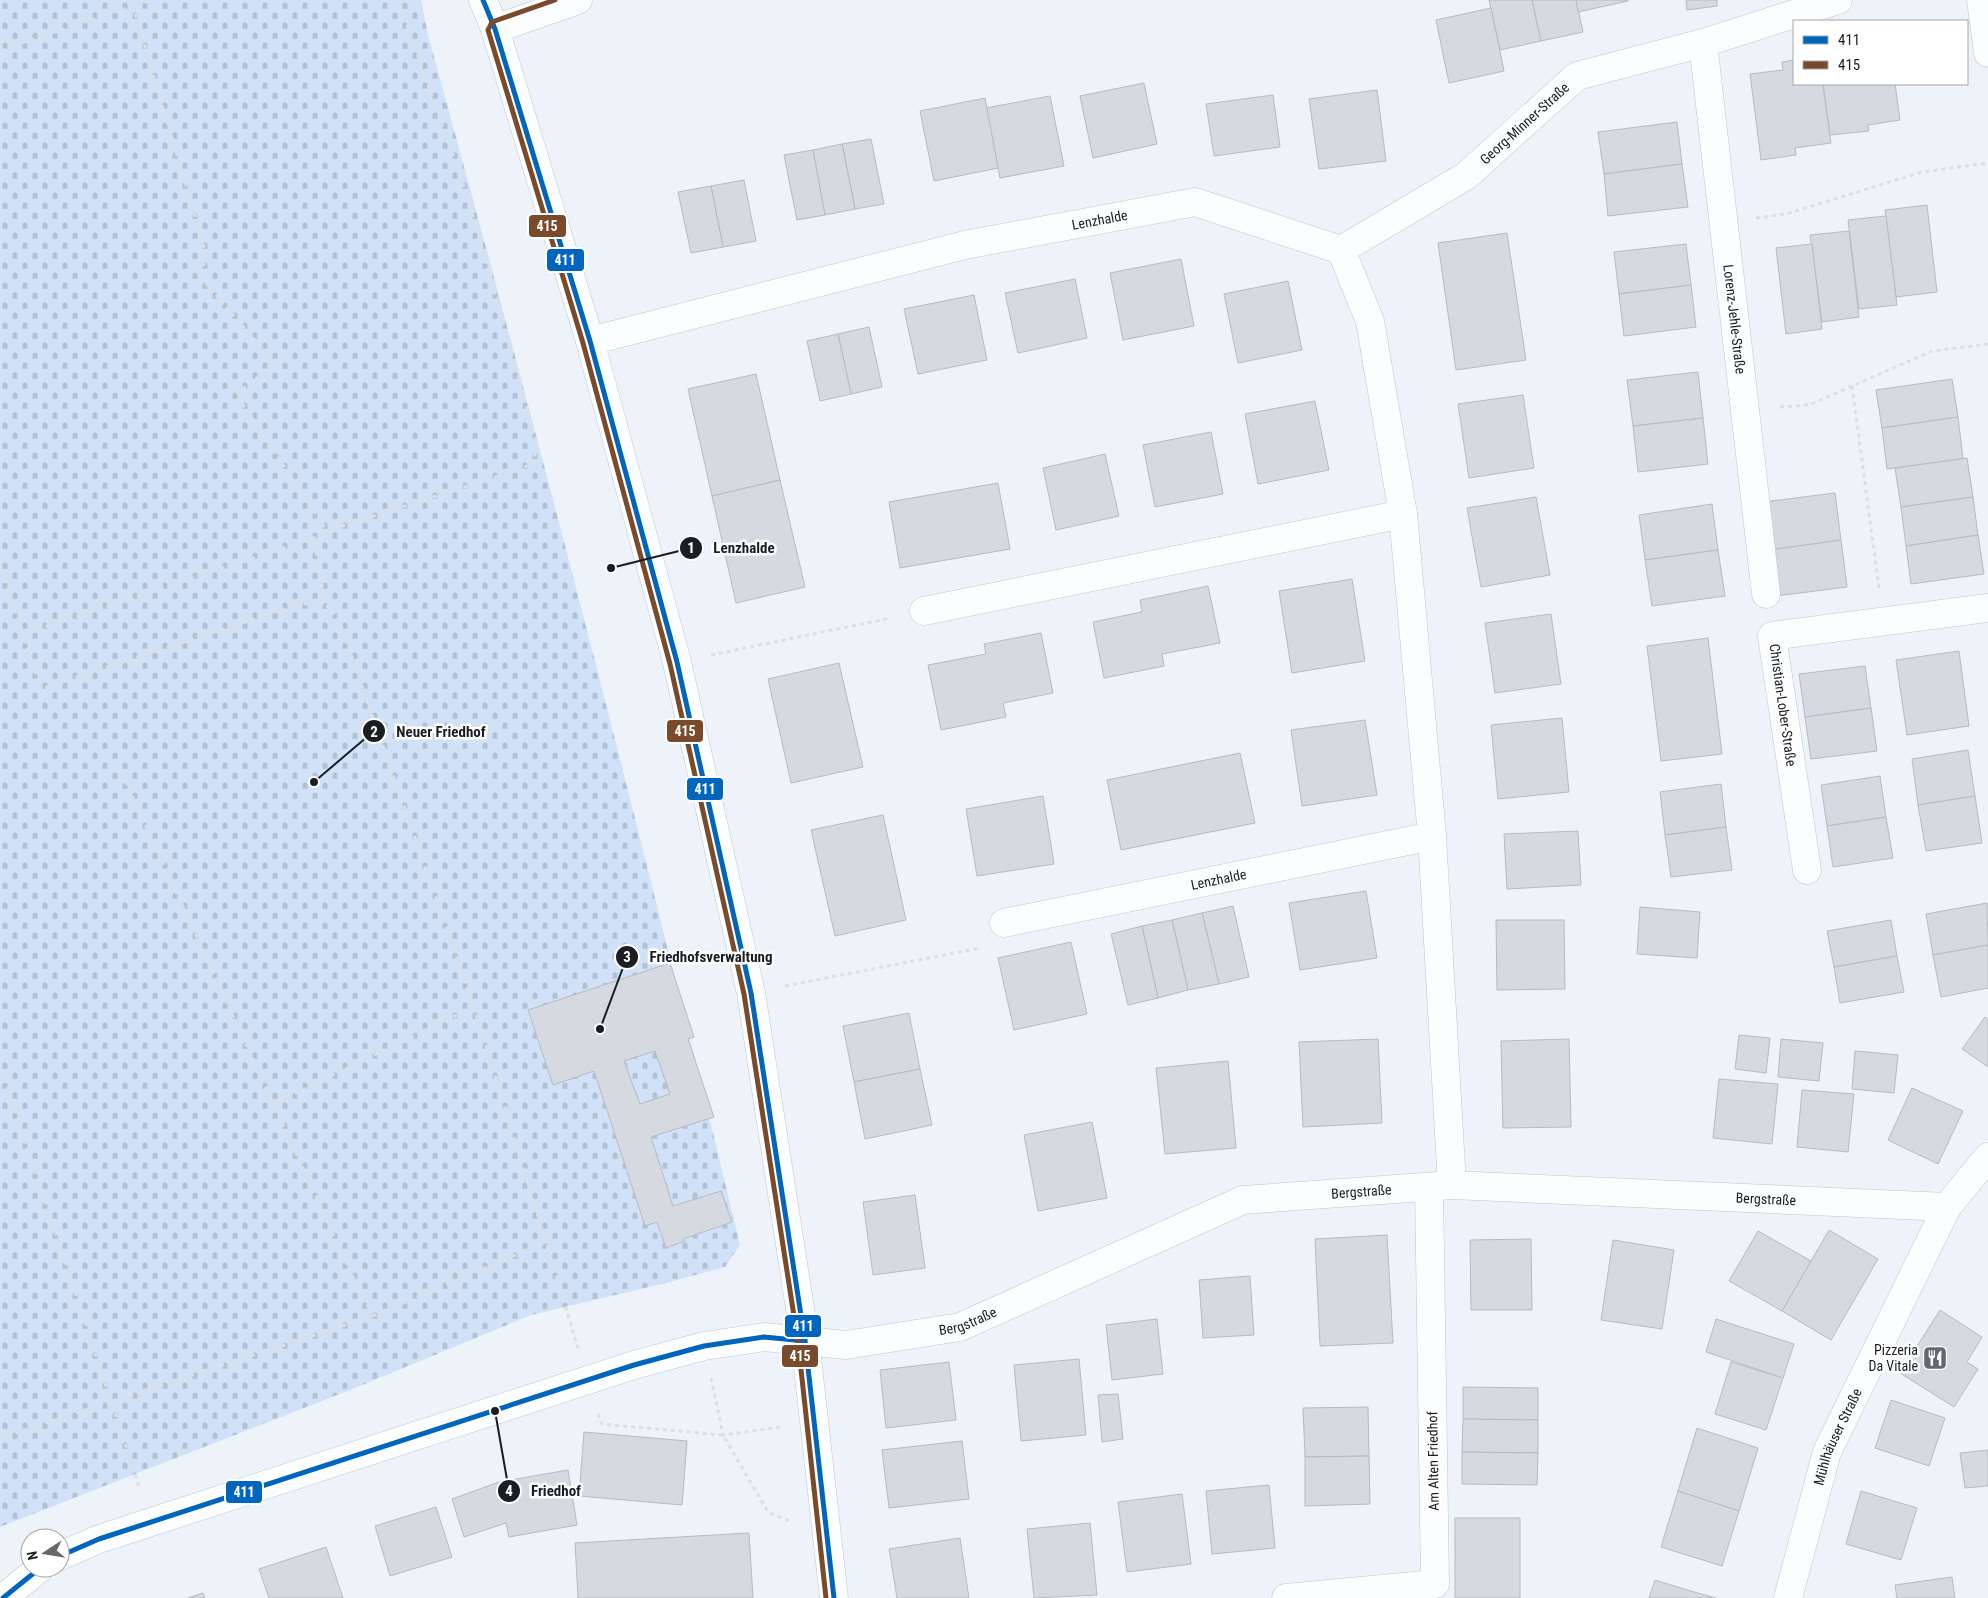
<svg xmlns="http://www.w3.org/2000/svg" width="1988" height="1598" font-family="'Roboto Condensed',sans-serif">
<defs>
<pattern id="cemetery-stones" width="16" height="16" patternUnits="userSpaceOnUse" patternTransform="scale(1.25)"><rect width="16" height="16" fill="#d0e1f8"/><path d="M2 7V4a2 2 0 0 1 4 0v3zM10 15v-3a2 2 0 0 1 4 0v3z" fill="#b2c1d4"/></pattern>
</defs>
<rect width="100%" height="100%" fill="#eef3f9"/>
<!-- cemetery -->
<path fill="url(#cemetery-stones)" d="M 0,0 L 421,0 L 428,35 C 539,437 643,840 740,1245 L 725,1267 L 666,1283 L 531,1315 L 355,1388 L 0,1527 Z"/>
<!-- building -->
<g fill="#d6dae0" stroke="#b7bbc0" fill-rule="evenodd">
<path d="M 1489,0 L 1532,0 L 1541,41 L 1500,50 Z"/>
<path d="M 1532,0 L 1576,0 L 1583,32 L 1541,41 Z"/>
<path d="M 1576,0 L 1628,0 L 1628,1 L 1578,12 Z"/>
<path d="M 1686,0 L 1717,0 L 1717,6 L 1687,10 Z"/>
<path d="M 1491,8 L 1504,71 L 1449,83 L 1436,20 Z"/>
<path d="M 1794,60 L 1794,84 L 1823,84 L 1831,143 L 1795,148 L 1796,155 L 1761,160 L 1750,74 L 1783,70 L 1782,62 Z"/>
<path d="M 1144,83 L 1157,144 L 1093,158 L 1080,96 Z"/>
<path d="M 1823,84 L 1895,84 L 1900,120 L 1868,125 L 1869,131 L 1830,135 Z"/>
<path d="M 1377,90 L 1386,161 L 1319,169 L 1309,99 Z"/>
<path d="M 1273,95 L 1280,147 L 1214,156 L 1206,104 Z"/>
<path d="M 1050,96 L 1064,166 L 1000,178 L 986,108 Z"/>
<path d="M 985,98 L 998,168 L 934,181 L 920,111 Z"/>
<path d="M 1677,122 L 1682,164 L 1604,174 L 1598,132 Z"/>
<path d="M 871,139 L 884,204 L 855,209 L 842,144 Z"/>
<path d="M 842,144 L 855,209 L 825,215 L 813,150 Z"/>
<path d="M 813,150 L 825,215 L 797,220 L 784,155 Z"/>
<path d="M 1682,164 L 1688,207 L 1608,216 L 1604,174 Z"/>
<path d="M 744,180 L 756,241 L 723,247 L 711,186 Z"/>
<path d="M 711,186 L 723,247 L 691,253 L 678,192 Z"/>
<path d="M 1927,205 L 1937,292 L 1896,297 L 1885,210 Z"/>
<path d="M 1886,216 L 1897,305 L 1859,309 L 1848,220 Z"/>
<path d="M 1849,231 L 1859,317 L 1822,322 L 1810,235 Z"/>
<path d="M 1507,233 L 1526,360 L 1456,370 L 1438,243 Z"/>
<path d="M 1686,244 L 1691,285 L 1619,294 L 1614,252 Z"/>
<path d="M 1812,244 L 1822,329 L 1786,334 L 1776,248 Z"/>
<path d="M 1181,259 L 1194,326 L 1123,340 L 1110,273 Z"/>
<path d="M 1075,279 L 1087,338 L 1018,353 L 1005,293 Z"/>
<path d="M 1288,281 L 1302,350 L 1238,363 L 1224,294 Z"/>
<path d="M 1691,285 L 1696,327 L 1624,336 L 1619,294 Z"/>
<path d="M 974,295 L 987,360 L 918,374 L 904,309 Z"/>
<path d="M 869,327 L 882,387 L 851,394 L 838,334 Z"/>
<path d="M 838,334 L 851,394 L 820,401 L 807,341 Z"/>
<path d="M 1698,372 L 1703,418 L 1633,426 L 1627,380 Z"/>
<path d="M 756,374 L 780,480 L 712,496 L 688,389 Z"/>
<path d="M 1952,379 L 1958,417 L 1882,428 L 1876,390 Z"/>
<path d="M 1523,395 L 1534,468 L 1469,478 L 1458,404 Z"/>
<path d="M 1315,401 L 1329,470 L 1258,484 L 1245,414 Z"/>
<path d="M 1958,417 L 1963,459 L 1887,469 L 1882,428 Z"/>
<path d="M 1703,418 L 1708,464 L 1638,472 L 1633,426 Z"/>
<path d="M 1211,432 L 1223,494 L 1155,507 L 1143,445 Z"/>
<path d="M 1105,454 L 1119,516 L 1056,530 L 1043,468 Z"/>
<path d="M 1967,458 L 1973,497 L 1901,507 L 1895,468 Z"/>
<path d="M 780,480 L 805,587 L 736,603 L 712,496 Z"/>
<path d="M 998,483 L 1010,549 L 900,568 L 889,502 Z"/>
<path d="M 1835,493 L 1841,540 L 1770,550 L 1764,502 Z"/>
<path d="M 1536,497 L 1550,575 L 1481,587 L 1467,508 Z"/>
<path d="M 1973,497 L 1978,535 L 1906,546 L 1901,507 Z"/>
<path d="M 1712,504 L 1718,550 L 1645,560 L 1639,515 Z"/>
<path d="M 1978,535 L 1984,574 L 1911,584 L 1906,546 Z"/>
<path d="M 1841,540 L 1847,587 L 1776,596 L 1770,550 Z"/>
<path d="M 1718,550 L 1725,596 L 1652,606 L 1645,560 Z"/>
<path d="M 1352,579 L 1365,661 L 1292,673 L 1279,591 Z"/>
<path d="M 1208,586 L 1220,643 L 1162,654 L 1164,666 L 1104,678 L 1093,622 L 1142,612 L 1140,600 Z"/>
<path d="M 1551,614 L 1561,684 L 1495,693 L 1485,623 Z"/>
<path d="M 1041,633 L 1053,693 L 1003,703 L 1006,717 L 941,730 L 928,665 L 986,654 L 984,644 Z"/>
<path d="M 1708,638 L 1722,754 L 1661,761 L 1647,646 Z"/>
<path d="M 1959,651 L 1969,726 L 1907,735 L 1896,660 Z"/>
<path d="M 839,663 L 863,767 L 791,783 L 768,679 Z"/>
<path d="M 1865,666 L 1871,708 L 1805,717 L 1799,674 Z"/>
<path d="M 1871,708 L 1877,751 L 1811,759 L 1805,717 Z"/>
<path d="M 1562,718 L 1569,792 L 1498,799 L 1491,725 Z"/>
<path d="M 1365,720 L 1377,795 L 1302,806 L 1291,730 Z"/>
<path d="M 1968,750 L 1975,796 L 1918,805 L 1912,759 Z"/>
<path d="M 1240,753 L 1255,823 L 1121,850 L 1107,780 Z"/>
<path d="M 1880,776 L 1886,817 L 1827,826 L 1821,785 Z"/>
<path d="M 1721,784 L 1726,827 L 1665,835 L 1660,792 Z"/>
<path d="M 1043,796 L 1054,864 L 977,876 L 966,809 Z"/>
<path d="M 1975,796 L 1982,843 L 1926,851 L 1918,805 Z"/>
<path d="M 883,815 L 906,920 L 835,936 L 811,830 Z"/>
<path d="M 1886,817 L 1893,858 L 1833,867 L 1827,826 Z"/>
<path d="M 1726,827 L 1732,870 L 1671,877 L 1665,835 Z"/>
<path d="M 1578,831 L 1581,885 L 1507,889 L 1504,834 Z"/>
<path d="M 1366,891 L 1377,958 L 1300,970 L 1289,903 Z"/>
<path d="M 1987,903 L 1988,945 L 1933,955 L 1926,914 Z"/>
<path d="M 1233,906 L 1249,977 L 1219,984 L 1202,913 Z"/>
<path d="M 1640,907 L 1700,912 L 1697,958 L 1637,954 Z"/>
<path d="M 1202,913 L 1219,984 L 1188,990 L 1172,920 Z"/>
<path d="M 1172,920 L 1188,990 L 1158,998 L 1142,926 Z"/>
<path d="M 1496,920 L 1564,920 L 1565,989 L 1497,990 Z"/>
<path d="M 1891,920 L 1897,956 L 1834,967 L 1827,931 Z"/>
<path d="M 1142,926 L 1158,998 L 1128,1005 L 1111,934 Z"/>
<path d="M 1071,942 L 1087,1014 L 1014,1030 L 998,958 Z"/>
<path d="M 1988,945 L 1988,988 L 1941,997 L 1933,955 Z"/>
<path d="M 1897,956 L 1904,992 L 1840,1003 L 1834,967 Z"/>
<path d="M 670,963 L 694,1037 L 688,1039 L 714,1117 L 651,1137 L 673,1206 L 721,1191 L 732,1222 L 683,1239 L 685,1241 L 666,1248 L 657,1222 L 645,1226 L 594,1071 L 553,1085 L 528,1010 ZM 655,1051 L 670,1094 L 640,1104 L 624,1061 Z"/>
<path d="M 909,1013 L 920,1069 L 854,1082 L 843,1026 Z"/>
<path d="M 1985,1017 L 1988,1020 L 1988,1067 L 1962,1049 Z"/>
<path d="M 1739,1035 L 1770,1038 L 1766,1073 L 1735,1069 Z"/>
<path d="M 1378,1039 L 1382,1123 L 1303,1127 L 1299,1042 Z"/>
<path d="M 1569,1039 L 1571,1127 L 1503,1128 L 1501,1041 Z"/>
<path d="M 1781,1039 L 1823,1043 L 1819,1081 L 1778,1077 Z"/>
<path d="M 1855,1051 L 1898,1055 L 1894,1093 L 1852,1089 Z"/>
<path d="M 1228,1061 L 1236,1148 L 1165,1154 L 1156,1068 Z"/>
<path d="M 920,1069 L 932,1125 L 865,1139 L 854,1082 Z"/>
<path d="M 1719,1079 L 1778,1084 L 1772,1144 L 1713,1138 Z"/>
<path d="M 1912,1088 L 1963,1111 L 1938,1164 L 1888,1140 Z"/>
<path d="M 1802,1090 L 1854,1094 L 1848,1152 L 1797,1147 Z"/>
<path d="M 1092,1122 L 1107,1198 L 1038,1211 L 1024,1135 Z"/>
<path d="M 915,1195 L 925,1268 L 873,1275 L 863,1202 Z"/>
<path d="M 1829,1230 L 1878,1259 L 1831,1340 L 1782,1311 Z"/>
<path d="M 1758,1231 L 1811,1261 L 1782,1311 L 1729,1281 Z"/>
<path d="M 1387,1235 L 1393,1343 L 1320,1346 L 1315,1239 Z"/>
<path d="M 1531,1239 L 1532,1310 L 1471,1310 L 1470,1240 Z"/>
<path d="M 1613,1240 L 1674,1250 L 1662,1329 L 1601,1320 Z"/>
<path d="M 1250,1276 L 1254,1335 L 1203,1338 L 1199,1280 Z"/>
<path d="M 1940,1310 L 1982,1337 L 1967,1362 L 1978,1369 L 1954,1407 L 1900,1373 Z"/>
<path d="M 1157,1319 L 1163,1374 L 1112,1380 L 1106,1325 Z"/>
<path d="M 1716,1319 L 1794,1344 L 1783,1378 L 1706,1352 Z"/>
<path d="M 1079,1359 L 1086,1435 L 1021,1441 L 1014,1365 Z"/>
<path d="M 949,1362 L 956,1420 L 886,1428 L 880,1370 Z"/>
<path d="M 1731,1362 L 1783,1378 L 1766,1430 L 1715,1414 Z"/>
<path d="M 1463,1387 L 1538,1388 L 1538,1420 L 1463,1419 Z"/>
<path d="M 1118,1394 L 1123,1439 L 1102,1442 L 1098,1395 Z"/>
<path d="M 1891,1400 L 1945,1418 L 1929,1466 L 1875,1448 Z"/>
<path d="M 1368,1407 L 1369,1456 L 1305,1457 L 1303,1408 Z"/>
<path d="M 1463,1419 L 1538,1420 L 1538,1453 L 1462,1452 Z"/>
<path d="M 1697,1428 L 1758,1448 L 1739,1511 L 1678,1491 Z"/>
<path d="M 584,1432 L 687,1441 L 682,1505 L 579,1496 Z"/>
<path d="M 962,1441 L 969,1499 L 889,1508 L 882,1450 Z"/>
<path d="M 1988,1450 L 1988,1486 L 1965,1488 L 1960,1453 Z"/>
<path d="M 1462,1452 L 1538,1453 L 1537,1485 L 1462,1484 Z"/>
<path d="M 1369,1456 L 1370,1504 L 1305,1506 L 1305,1457 Z"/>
<path d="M 568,1470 L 577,1525 L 509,1537 L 506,1523 L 464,1537 L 452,1499 L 499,1482 Z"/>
<path d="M 1269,1485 L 1275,1548 L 1212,1554 L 1206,1491 Z"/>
<path d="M 1678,1491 L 1739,1511 L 1722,1566 L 1661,1547 Z"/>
<path d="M 1861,1491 L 1917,1508 L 1901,1560 L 1846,1544 Z"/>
<path d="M 1182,1494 L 1191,1564 L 1127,1572 L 1118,1502 Z"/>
<path d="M 436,1507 L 452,1557 L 390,1576 L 375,1526 Z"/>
<rect x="1455" y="1518" width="65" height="80"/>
<path d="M 1090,1523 L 1097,1595 L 1034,1598 L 1027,1529 Z"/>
<path d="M 749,1533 L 753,1598 L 578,1598 L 575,1543 Z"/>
<path d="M 960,1538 L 969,1598 L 897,1598 L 889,1549 Z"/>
<path d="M 326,1547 L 343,1598 L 269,1598 L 259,1569 Z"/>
<path d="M 1952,1577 L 1955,1598 L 1897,1598 L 1895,1585 Z"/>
<path d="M 1655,1580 L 1694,1592 L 1716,1598 L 1649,1598 Z"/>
<path d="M 203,1593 L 205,1598 L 188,1598 Z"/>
</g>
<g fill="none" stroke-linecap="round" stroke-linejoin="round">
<defs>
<g id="minor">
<path d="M 1981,0 L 1988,53"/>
<path id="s1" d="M 1703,43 L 1766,594"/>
<path id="s2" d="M 1341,250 L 1466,176 L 1577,76 L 1703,43 L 1838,0"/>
<path id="s3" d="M 590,341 L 965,245 L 1195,202 L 1341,250 L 1370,321 L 1403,514 L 1432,836 L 1452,1185"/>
<path d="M 924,611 L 1403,514"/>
<path d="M 1807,870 L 1772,636 L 1988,608"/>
<path id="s4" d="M 1004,923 L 1432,836"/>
<path id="s5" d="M 60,1556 L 99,1539 L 634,1365 L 704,1346 L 764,1337 L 846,1345 L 960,1327 L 1243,1200 L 1452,1185 L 1947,1207"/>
<path d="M 3,1598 L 40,1568"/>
<path d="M 1286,1598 L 1435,1584 L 1429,1187"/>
<path id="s6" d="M 1788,1598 L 1827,1452 L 1947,1207 L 1988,1157"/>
</g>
<path id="major" d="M 483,0 L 495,29 L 590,341 L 677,662 L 751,993 L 805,1341 L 834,1598"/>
<path id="highway" d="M 495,29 L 578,0"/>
</defs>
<!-- minor casing -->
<use href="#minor" stroke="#c2c6cb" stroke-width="29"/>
<!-- major casing -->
<use href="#major" stroke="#c2c6cb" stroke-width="29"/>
<!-- highway casing -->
<use href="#highway" stroke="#c2c6cb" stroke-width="29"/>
<!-- path -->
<g stroke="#dedfe1" stroke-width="3" stroke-dasharray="4 4" stroke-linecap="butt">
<path d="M 133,6 L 209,263 L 193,268 L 275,364 L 236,394 L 327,531"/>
<path d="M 0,50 L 151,0"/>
<path d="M 1756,218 L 1786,214 L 1922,172 L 1988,163"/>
<path d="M 1852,386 L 1879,588"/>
<path d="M 1780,407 L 1809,405 L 1932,351 L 1988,344"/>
<path d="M 0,564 L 41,689 L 299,604 L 325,603 L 339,620 L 474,1007 L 273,1104"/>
<path d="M 325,603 L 314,538 L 327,531 L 524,468 L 534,460 L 537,443 L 466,192 L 398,0"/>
<path d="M 23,634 L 314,538"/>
<path d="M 711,655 L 891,618"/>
<path d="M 122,774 L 352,1275 L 373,1316"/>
<path d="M 785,986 L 980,948"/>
<path d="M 474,1007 L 546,1242"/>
<path d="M 0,1064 L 140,1489"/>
<path d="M 711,1378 L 723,1435 L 780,1427"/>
<path d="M 598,1414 L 602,1424 L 723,1435 L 768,1512 L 791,1522"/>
<path d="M 0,1438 L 373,1316 L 546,1242 L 578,1348"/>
</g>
<!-- minor -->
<use href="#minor" stroke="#fcfdfe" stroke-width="28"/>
<!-- major -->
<use href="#major" stroke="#fcfdfe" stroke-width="28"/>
<!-- highway -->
<use href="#highway" stroke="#fcfdfe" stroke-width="28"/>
<defs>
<g id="bus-1">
<path d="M 483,0 L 495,29 L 590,341 L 677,662 L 751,993 L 805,1341 L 834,1598"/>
<path d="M 60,1556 L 99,1539 L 634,1365 L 704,1346 L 764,1337 L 805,1341"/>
<path d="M 3,1598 L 40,1568"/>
</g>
<path id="bus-2" d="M 555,0 L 492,22 L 488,30 L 583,343 L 670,664 L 744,994 L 798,1342 L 826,1598"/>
</defs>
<!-- bus-1 casing -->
<use href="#bus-1" stroke="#fff" stroke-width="9"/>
<!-- bus-2 casing -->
<use href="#bus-2" stroke="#fff" stroke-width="9"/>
<!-- bus-1 -->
<use href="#bus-1" stroke="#0065bd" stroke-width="5"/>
<!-- bus-2 -->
<use href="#bus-2" stroke="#7a4b2a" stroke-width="5"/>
</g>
<!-- icons -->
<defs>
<symbol id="restaurant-square" viewBox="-11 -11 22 22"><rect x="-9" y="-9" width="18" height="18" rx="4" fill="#64696e" stroke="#fff"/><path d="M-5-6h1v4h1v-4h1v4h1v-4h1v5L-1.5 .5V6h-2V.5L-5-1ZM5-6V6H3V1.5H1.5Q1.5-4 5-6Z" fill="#fff"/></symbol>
</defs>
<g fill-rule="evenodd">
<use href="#restaurant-square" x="1921" y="1344" width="28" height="28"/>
</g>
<g text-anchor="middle" stroke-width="5" stroke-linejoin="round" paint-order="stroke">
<!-- street labels -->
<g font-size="14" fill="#1a1e23" stroke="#fff">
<text dy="5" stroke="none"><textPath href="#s2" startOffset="224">Georg-Minner-Straße</textPath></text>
<text dy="5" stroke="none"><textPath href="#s3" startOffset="524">Lenzhalde</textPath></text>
<text dy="5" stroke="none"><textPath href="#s1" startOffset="278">Lorenz-Jehle-Straße</textPath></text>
<text transform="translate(1783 705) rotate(82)" y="5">Christian-Lober-Straße</text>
<text dy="5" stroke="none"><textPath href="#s4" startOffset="219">Lenzhalde</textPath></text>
<text dy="5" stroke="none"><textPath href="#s5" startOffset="1365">Bergstraße</textPath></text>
<text dy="5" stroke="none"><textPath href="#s5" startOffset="1770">Bergstraße</textPath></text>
<text dy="5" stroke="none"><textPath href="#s5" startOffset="945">Bergstraße</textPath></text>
<text dy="5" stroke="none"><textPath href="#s6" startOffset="169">Mühlhäuser Straße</textPath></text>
<text transform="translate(1433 1461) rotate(-91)" y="5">Am Alten Friedhof</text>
</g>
<!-- poi labels -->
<g font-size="14" fill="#1a1e23" stroke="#fff" text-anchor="end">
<text x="1918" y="1355">Pizzeria<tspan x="1918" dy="16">Da Vitale</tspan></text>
</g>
</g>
<!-- callouts -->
<path fill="none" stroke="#1a1e23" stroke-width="2" d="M611 568L691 548M314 782L374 731M600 1029L627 957M495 1411L509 1491"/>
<g fill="#1a1e23" stroke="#fff" stroke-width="2">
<circle cx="611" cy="568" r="5"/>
<circle cx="314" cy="782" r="5"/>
<circle cx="600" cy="1029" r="5"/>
<circle cx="495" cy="1411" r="5"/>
<circle cx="691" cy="548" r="12"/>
<circle cx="374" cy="731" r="12"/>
<circle cx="627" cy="957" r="12"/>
<circle cx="509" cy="1491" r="12"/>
</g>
<g font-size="15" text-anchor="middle" font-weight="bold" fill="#fff">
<text x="691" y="553">1</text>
<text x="374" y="737">2</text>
<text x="627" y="962">3</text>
<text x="509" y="1496">4</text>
</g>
<g font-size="15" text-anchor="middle" font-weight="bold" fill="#1a1e23" stroke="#fff" stroke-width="5" stroke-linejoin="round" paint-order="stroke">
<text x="744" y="553">Lenzhalde</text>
<text x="441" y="737">Neuer Friedhof</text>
<text x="711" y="962">Friedhofsverwaltung</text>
<text x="556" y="1496">Friedhof</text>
</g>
<g stroke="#fff" stroke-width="2">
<rect x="528" y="214" width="39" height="24" rx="5" fill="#7a4b2a"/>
<rect x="546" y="248" width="39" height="24" rx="5" fill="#0065bd"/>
<rect x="666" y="719" width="38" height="24" rx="5" fill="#7a4b2a"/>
<rect x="686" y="777" width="38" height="24" rx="5" fill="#0065bd"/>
<rect x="784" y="1314" width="38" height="24" rx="5" fill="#0065bd"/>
<rect x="781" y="1344" width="38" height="24" rx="5" fill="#7a4b2a"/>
<rect x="225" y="1480" width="38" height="24" rx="5" fill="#0065bd"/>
</g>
<g font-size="14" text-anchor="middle" font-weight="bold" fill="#fff">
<text x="547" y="231">415</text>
<text x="565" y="265">411</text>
<text x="685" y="736">415</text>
<text x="705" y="794">411</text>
<text x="803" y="1331">411</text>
<text x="800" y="1361">415</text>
<text x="244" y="1497">411</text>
</g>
<!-- legend -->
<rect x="1793" y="20" width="175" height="65" fill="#ffffff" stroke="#a3a5a7"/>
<rect x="1803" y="36" width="25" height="8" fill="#0065bd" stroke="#a3a5a7"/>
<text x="1838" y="45" font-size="15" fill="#1a1e23">411</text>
<rect x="1803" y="61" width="25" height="8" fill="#7a4b2a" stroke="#a3a5a7"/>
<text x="1838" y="70" font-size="15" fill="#1a1e23">415</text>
<!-- north arrow -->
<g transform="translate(45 1553) rotate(258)"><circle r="24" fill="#ffffff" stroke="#a3a5a7"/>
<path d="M0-4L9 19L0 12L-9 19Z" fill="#64696e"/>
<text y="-8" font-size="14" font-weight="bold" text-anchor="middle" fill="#1a1e23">N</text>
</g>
</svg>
